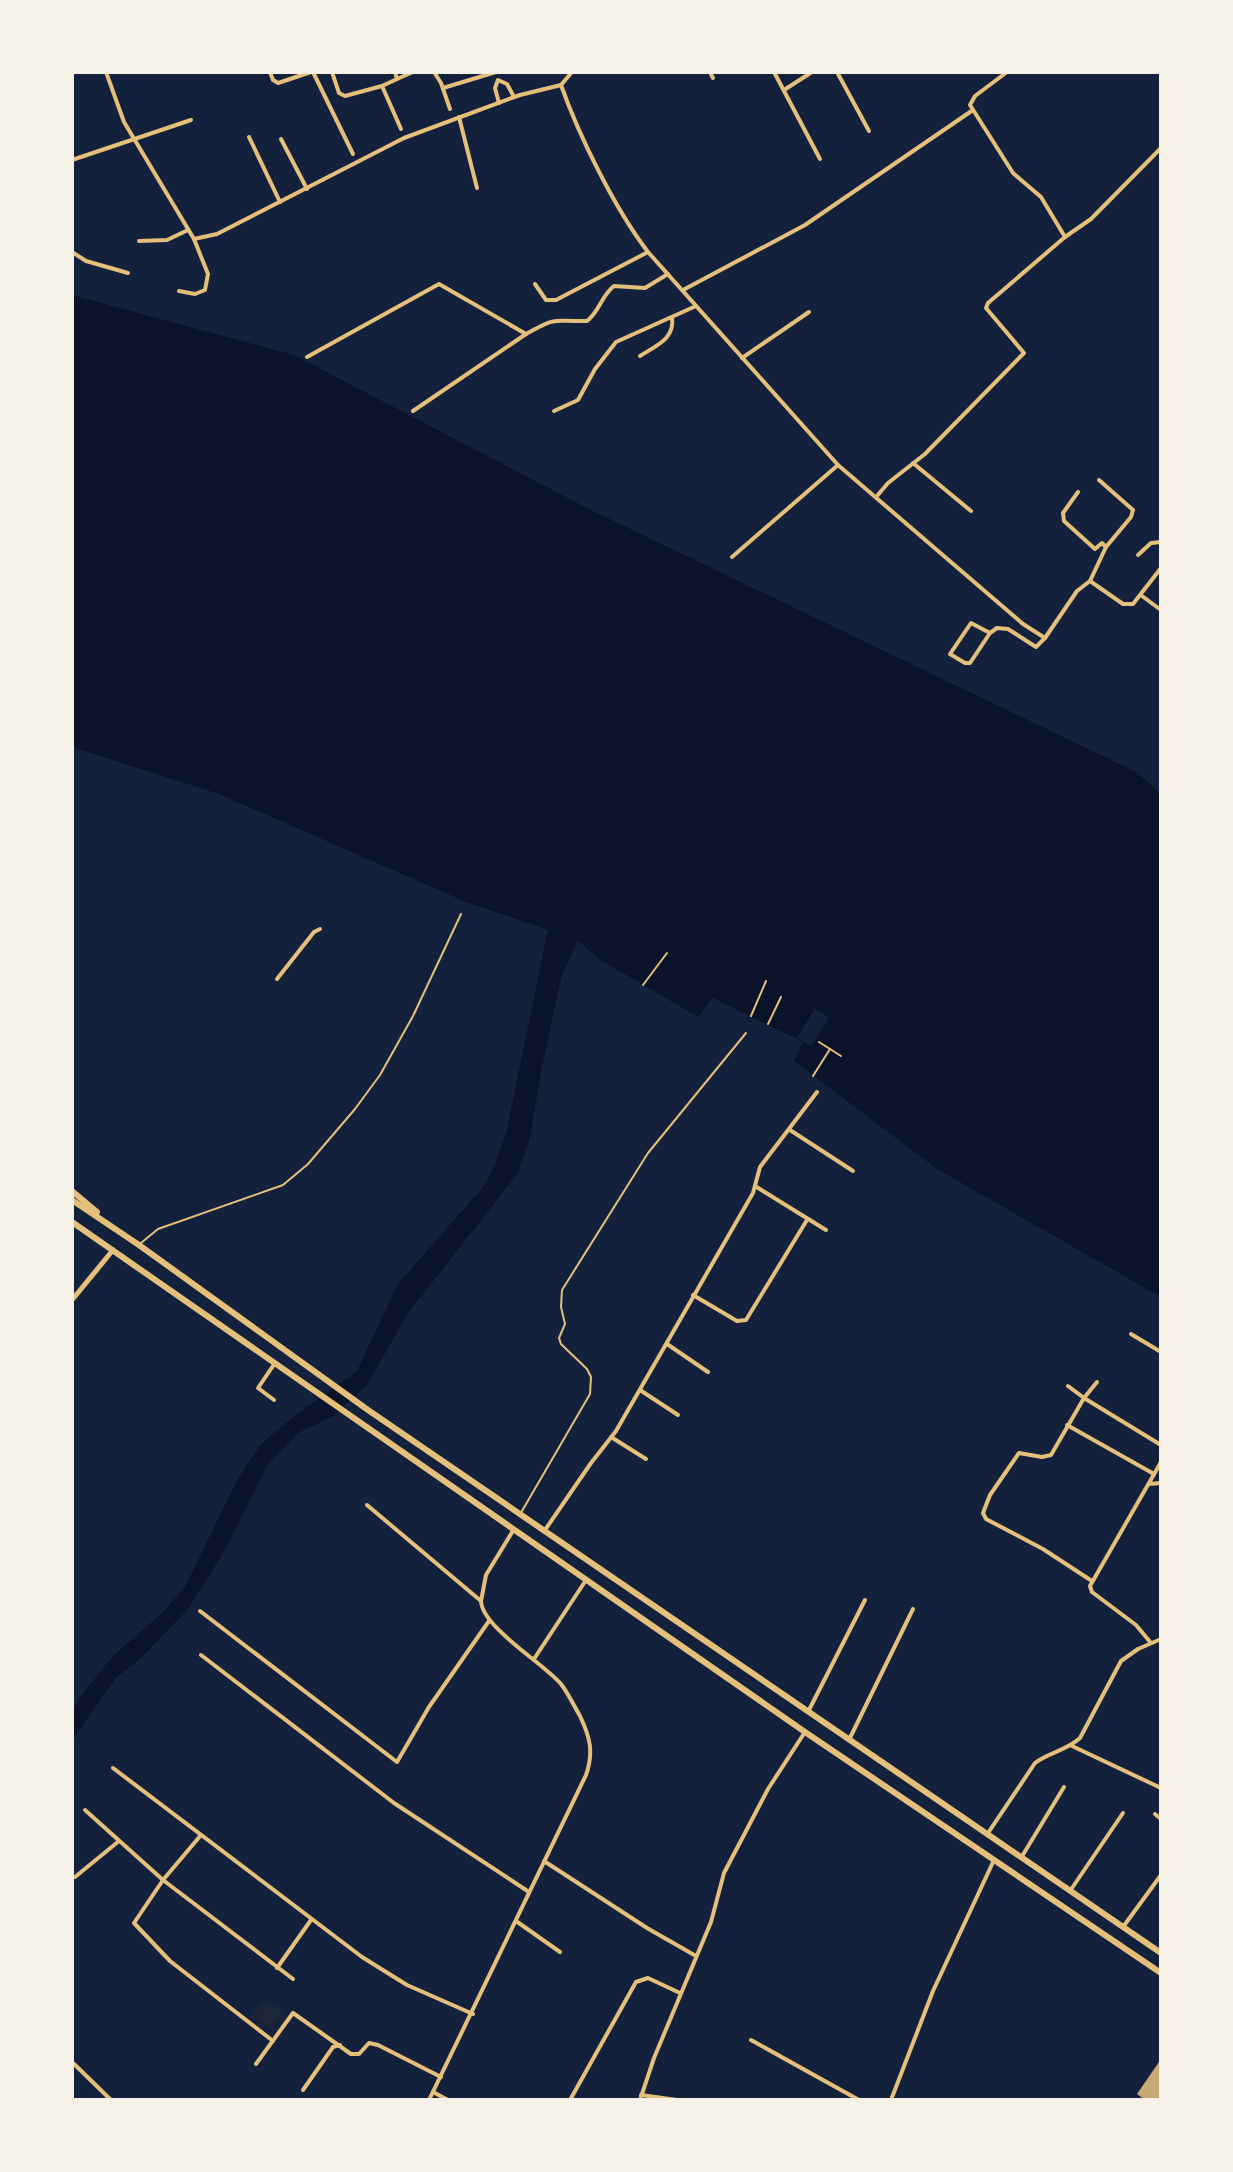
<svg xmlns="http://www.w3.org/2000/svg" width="1233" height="2172" font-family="'Exo 2',sans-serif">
<rect width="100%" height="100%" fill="#14213d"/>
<!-- green -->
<path fill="#1d2539" d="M 265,2000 L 285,2012 L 271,2029 L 251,2017 Z"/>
<!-- water -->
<path fill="#0b132b" d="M 72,295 L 294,355 L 591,510 L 1136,772 L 1161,794 L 1161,1297 L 937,1169 L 794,1061 L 803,1042 L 713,998 L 698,1017 L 599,959 L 578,941 L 562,974 L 541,1072 L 530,1138 L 518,1173 L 409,1312 L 366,1386 L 333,1416 L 298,1433 L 268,1464 L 224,1552 L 188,1609 L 142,1657 L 116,1678 L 72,1740 L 72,1712 L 81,1696 L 112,1657 L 162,1613 L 185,1587 L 237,1480 L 261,1444 L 292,1418 L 357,1371 L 397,1285 L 484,1186 L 496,1162 L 506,1133 L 548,930 L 466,902 L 219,794 L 72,747 Z"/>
<!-- pier -->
<path fill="#14213d" d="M 815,1009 L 829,1018 L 811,1046 L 797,1037 Z"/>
<!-- building -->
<path fill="#c6a872" d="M 1161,2059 L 1161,2094 L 1157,2100 L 1145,2100 L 1137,2094 Z"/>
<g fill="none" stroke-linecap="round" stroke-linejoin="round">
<!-- path -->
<g stroke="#e5c07b" stroke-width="2">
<path d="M 643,985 L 667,953"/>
<path d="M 751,1016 L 766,981"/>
<path d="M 768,1024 L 781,997"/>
<path d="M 819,1042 L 841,1056"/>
<path d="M 813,1076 L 830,1049"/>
<path d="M 1159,2099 L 1161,2100"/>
</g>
<!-- service -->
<g stroke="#e5c07b" stroke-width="2">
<path d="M 141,1243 L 158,1229 L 283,1185 L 308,1164 L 355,1109 L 380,1075 L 413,1016 L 461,914"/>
<path d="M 522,1511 L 590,1394 L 591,1377 L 587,1369 L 561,1344 L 559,1338 L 565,1324 L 561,1307 L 562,1290 L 648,1153 L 746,1033"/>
</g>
<!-- minor -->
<g stroke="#e5c07b" stroke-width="4">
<path d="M 106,72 L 124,122 L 194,239 L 208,274 L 205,290 L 195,294 L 179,291"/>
<path d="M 270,72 L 273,80 L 278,83 L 311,72"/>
<path d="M 313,72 L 353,154"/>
<path d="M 332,72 L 339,93 L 345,96 L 382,86"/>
<path d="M 395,72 L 397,79 L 382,86 L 401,129"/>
<path d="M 434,72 L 441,83 L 450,109"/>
<path d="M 710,72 L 713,78"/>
<path d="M 774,72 L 820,159"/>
<path d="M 837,72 L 869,131"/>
<path d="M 1007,72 L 975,96 L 970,105 L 1013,173 L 1041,197 L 1065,237"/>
<path d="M 397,79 L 413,72"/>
<path d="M 561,85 C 579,136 615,209 648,252 L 838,465 L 1023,624 L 1045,638 L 1077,591 L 1090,581 L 1123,604 L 1133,604 L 1161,568"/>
<path d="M 443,88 L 496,72"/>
<path d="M 784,90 L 812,72"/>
<path d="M 499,103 L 495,88 L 498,80 L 507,84 L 514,97"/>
<path d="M 459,117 L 477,188"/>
<path d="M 249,137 L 280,202"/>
<path d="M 281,139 L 307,189"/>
<path d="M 72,160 L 191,120"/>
<path d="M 194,239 L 217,234 L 404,138 L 520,95 L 561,85 L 572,72"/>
<path d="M 139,241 L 167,240 L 188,230"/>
<path d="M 72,252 L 86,261 L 128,273"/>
<path d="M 535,284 L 546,300 L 556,300 L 648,252"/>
<path d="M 683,290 L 805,225 L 973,110"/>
<path d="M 640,356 C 657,345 675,339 672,317"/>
<path d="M 307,357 L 439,284 L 526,334 C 560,315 553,322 587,321 C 600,311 601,296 614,286 L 645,288 L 668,274"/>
<path d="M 742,358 L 809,312"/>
<path d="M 413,411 L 526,334"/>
<path d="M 554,411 L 578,400 L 595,369 L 616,342 L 696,306"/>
<path d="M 913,463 L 971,511"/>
<path d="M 1078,492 L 1063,513 L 1064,521 L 1095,549 L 1102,543 L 1106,547"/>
<path d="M 877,496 L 888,483 L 925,454 L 1024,353 L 986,308 L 988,303 L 1065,237 L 1091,219 L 1161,148"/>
<path d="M 1138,555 L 1151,543 L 1161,542"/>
<path d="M 732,557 L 838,465"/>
<path d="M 1090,581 L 1106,547 L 1131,517 L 1133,510 L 1099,480"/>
<path d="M 1142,596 L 1161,610"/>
<path d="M 990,633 L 971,623 L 950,654 L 965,663 L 970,663 L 990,633 L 997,628 L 1008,629 L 1036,647 L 1045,638"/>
<path d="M 277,979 L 314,932 L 320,929"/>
<path d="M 790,1130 L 853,1171"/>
<path d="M 755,1186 L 826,1230"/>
<path d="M 693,1295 L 737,1321 L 746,1320 L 807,1220"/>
<path d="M 1131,1334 L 1161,1352"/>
<path d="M 667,1344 L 708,1372"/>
<path d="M 1097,1382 L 1084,1398 L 1161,1445"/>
<path d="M 1068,1386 L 1084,1398 L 1051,1455 L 1042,1457 L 1019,1453 L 990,1495 L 983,1513 L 986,1519 L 1043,1549 L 1092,1581"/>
<path d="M 640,1390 L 678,1415"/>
<path d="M 274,1400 L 258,1388 L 275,1363"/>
<path d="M 1067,1425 L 1154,1474"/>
<path d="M 611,1437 L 646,1459"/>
<path d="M 1149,1484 L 1161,1483"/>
<path d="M 367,1505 L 481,1601 C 482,1627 543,1663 561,1684 C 568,1693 574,1706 580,1716 C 590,1737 594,1752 586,1775 L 429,2100"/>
<path d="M 545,1530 L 591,1463 L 616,1431 L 753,1193 L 760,1167 L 817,1092"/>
<path d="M 481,1601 L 486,1575 L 514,1529"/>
<path d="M 200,1611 L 397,1762 L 429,1707 L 489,1621"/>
<path d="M 1151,1643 L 1136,1625 L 1092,1592 L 1090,1586 L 1161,1462"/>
<path d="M 201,1655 L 394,1803 L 529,1892"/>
<path d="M 534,1659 L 586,1580"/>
<path d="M 808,1712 L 865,1600"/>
<path d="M 849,1740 L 913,1609"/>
<path d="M 1072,1746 L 1161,1788"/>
<path d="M 113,1768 L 362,1957 L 407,1985 L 473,2014"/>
<path d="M 85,1810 L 163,1880 L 293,1979"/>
<path d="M 1155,1814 L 1161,1819"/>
<path d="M 988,1833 L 1035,1763 C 1049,1752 1066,1751 1080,1738 L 1121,1661 L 1138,1649 L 1161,1639"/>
<path d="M 201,1835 L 163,1880 L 134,1923 L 170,1961 L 273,2041"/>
<path d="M 1021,1858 L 1064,1787"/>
<path d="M 544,1861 L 647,1928 L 696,1956"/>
<path d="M 75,1877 L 119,1841"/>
<path d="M 1070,1891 L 1123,1813"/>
<path d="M 516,1921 L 560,1952"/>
<path d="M 1123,1927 L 1161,1875"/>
<path d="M 277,1968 L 311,1920"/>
<path d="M 751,2040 L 859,2100"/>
<path d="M 72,2062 L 111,2100"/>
<path d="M 256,2064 L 293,2013 L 351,2054 L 359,2054 L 369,2043 L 378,2045 L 441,2077"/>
<path d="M 303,2090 L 333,2047 L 340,2045"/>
<path d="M 433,2092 L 448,2100"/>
<path d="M 641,2095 L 677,2100"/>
<path d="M 570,2100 L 636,1982 L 648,1978 L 680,1993"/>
<path d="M 640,2100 L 654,2058 L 711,1922 L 724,1873 L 768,1789 L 805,1732"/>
<path d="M 891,2100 L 933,1991 L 994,1860"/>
</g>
<!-- tertiary -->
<path stroke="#e5c07b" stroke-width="5" d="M 72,1300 L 113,1250"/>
<!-- secondary -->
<g stroke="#e5c07b" stroke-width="6">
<path d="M 72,1191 L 97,1212"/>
<path d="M 72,1200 L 139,1245 L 368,1410 L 1161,1953"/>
<path d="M 72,1222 L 805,1732 L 1161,1973"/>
</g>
</g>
<!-- border -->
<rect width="1233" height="2172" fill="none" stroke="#f6f1e7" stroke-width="148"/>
</svg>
